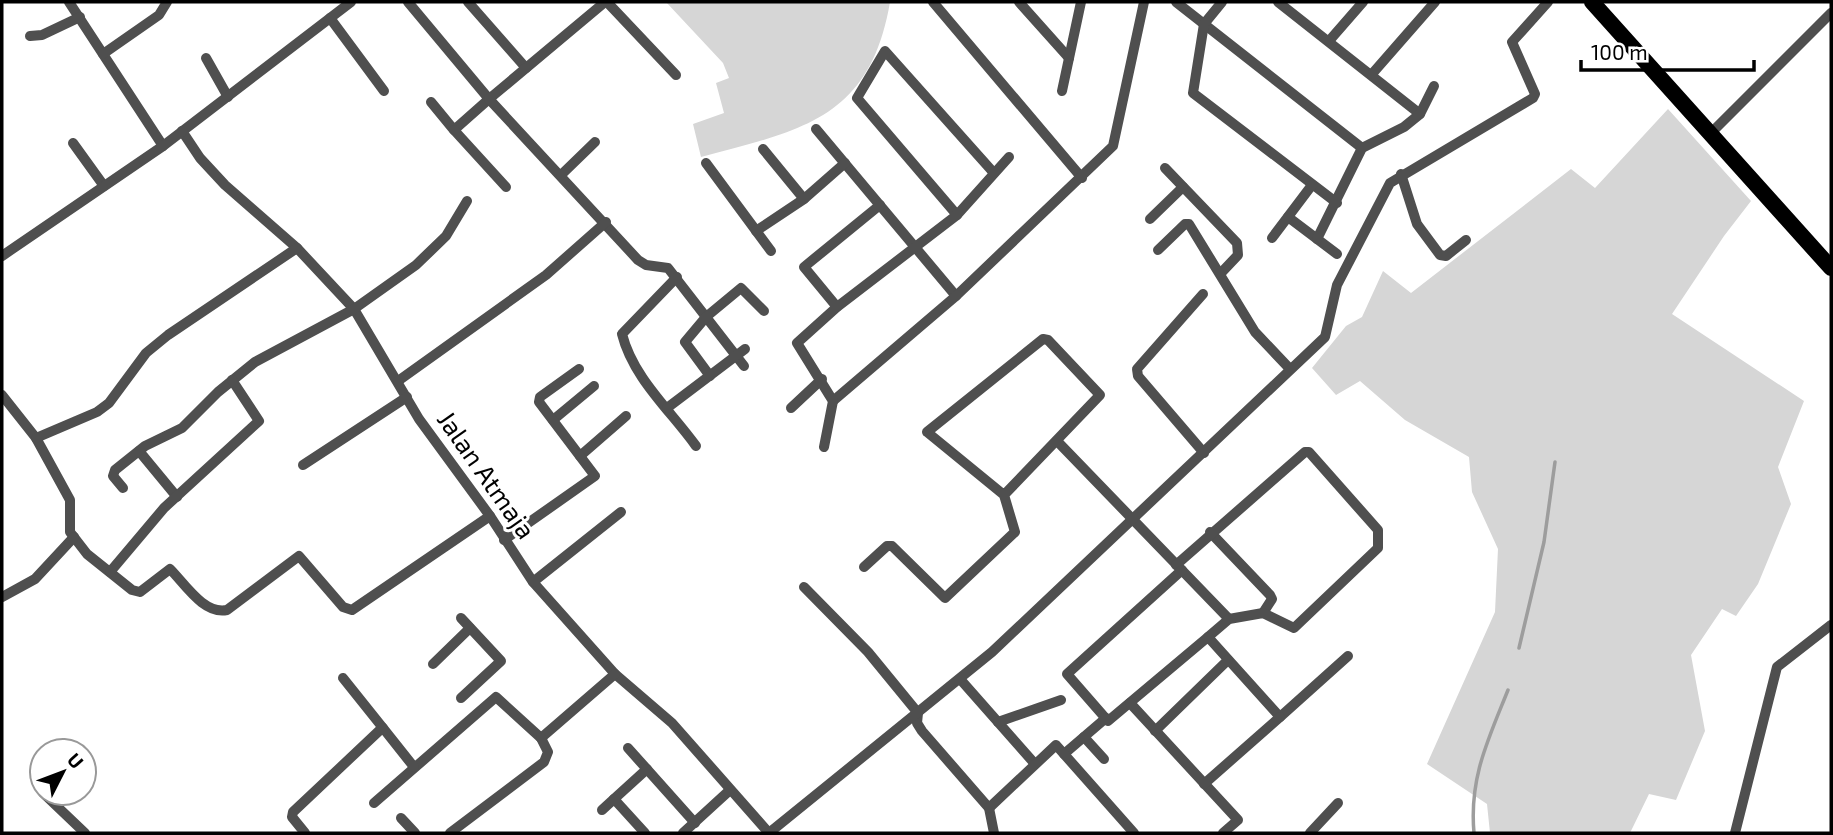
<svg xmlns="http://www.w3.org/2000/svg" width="1833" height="835" font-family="'Exo 2',sans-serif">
<rect width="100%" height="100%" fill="#fff"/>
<!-- green -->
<g fill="#d6d6d6">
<path d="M 666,2 L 890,2 C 870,119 802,130 701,157 L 693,124 L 724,113 L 716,83 L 729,78 L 723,63 Z"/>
<path d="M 1668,109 L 1751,201 L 1724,236 L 1672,314 L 1804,401 L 1778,467 L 1791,504 L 1758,584 L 1736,616 L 1722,609 L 1691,655 L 1705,731 L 1676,800 L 1649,794 L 1630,833 L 1490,833 L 1487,804 L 1427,764 L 1495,612 L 1498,549 L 1472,492 L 1469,457 L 1405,420 L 1360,381 L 1336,395 L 1312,368 L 1346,326 L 1362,317 L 1383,271 L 1411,293 L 1571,169 L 1595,188 Z"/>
</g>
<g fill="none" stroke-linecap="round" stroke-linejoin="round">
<!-- stream -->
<g stroke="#9d9d9d" stroke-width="3.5">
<path d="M 1519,648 L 1544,542 L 1555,462"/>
<path d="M 1474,833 C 1469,778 1488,740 1508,690"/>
</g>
<!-- street -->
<g stroke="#4f4f4f" stroke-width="10">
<path d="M 69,2 L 163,146"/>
<path d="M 408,2 L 489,99 L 454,130 L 431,102"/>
<path d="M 468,2 L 526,68"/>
<path d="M 605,2 L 489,99 L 638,260 L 646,265 L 668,268 L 744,366"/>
<path d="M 607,2 L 676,75"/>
<path d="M 933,2 L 1082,178"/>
<path d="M 1019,2 L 1069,58"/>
<path d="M 1176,2 L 1362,148"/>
<path d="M 1222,2 L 1204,24 L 1193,93 L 1337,203"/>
<path d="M 1278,2 L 1420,114"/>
<path d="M 330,18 L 384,91"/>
<path d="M 30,36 L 42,35 L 80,17"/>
<path d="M 1329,41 L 1363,2"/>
<path d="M 103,54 L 159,15 L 167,2"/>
<path d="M 206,58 L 228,97"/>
<path d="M 1372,74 L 1435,2"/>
<path d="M 1062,91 L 1081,2"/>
<path d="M 816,129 L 956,296"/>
<path d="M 454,130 L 506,187"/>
<path d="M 182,131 L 200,158 L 225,185 L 297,248 L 354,309 L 419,419 L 490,516 L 533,582 L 615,674 L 672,723 L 769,833"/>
<path d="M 1710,134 L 1831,13"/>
<path d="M 73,143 L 104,186"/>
<path d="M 763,149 L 804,199"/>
<path d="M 706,163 L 771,251"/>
<path d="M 1165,168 L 1237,243 L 1238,255 L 1221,273"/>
<path d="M 1401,174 L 1417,224 L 1440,255 L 1446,256 L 1466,240"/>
<path d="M 561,175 L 595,142"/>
<path d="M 957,215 L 857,98 L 885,51 L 993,172"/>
<path d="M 1288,217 L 1337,254"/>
<path d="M 1150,219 L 1183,187"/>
<path d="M 756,231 L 804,199 L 845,163"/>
<path d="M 1272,238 L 1312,185"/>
<path d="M 1317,239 L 1362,148 L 1404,127 L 1420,114 L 1434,86"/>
<path d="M 1158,250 L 1185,224 L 1189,224 L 1255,332 L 1290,369"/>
<path d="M 2,256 L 163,146 L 351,2"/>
<path d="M 677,277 L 622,334 C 633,378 671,411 696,446"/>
<path d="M 1203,294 L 1137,369 L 1138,376 L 1204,453"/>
<path d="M 837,307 L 804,267 L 880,205"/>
<path d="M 710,376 L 685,342 L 706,317 L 741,288 L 764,311"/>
<path d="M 398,381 L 546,275 L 606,222"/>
<path d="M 2,395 L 36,438 L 70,500 L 70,532 L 87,554 L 132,590 L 140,592 L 170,569 C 185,584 204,615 227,610 L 299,556 L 343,607 L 352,610 L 490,516"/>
<path d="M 833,401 L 956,296 L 1113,146 L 1144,2"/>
<path d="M 667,408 L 745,349"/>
<path d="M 791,408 L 822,379"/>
<path d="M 553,420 L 594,386"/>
<path d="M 36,438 L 97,412 L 109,403 L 146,353 L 168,335 L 297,248"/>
<path d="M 1057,441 L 1229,619"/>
<path d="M 824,447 L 833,401 L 797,343 L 837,307 L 957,215 L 1009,157"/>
<path d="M 139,451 L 177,497"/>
<path d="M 580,456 L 626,416"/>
<path d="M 303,465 L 407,397"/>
<path d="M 123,488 L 113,476 L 115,470 L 145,446 L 182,428 L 218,392 L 255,362 L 354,309 L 416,265 L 446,236 L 467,201"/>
<path d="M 1210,532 L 1270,595 L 1272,599 L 1263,613"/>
<path d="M 504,540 L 595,476 L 539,402 L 540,397 L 579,369"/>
<path d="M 1176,565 L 1305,452 L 1309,452 L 1378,530 L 1378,548 L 1294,628 L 1263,613 L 1229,619 L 1208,637"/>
<path d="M 864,567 L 887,546 L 892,546 L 945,598 L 1015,532 L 1004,495 L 1100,395 L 1048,340 L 1043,339 L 927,432 L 1004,495"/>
<path d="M 1182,570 L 1067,674 L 1108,721 L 1208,637 L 1280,717 L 1348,656"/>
<path d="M 110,572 L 164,508 L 259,421 L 232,380"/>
<path d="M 533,582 L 621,512"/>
<path d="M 804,587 L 868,652 L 918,713 L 917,723 L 922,731 L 989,808 L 994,833"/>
<path d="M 2,597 L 35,579 L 74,537"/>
<path d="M 433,664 L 470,628"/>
<path d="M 343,678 L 383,728"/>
<path d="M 960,679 L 1035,764"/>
<path d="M 461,698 L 501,661 L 461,618"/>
<path d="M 1130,703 L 1238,820 L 1223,833"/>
<path d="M 998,722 L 1061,700"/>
<path d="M 1155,731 L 1228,660"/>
<path d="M 1084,737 L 1104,759"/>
<path d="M 628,748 L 695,823"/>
<path d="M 1064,754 L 1106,718"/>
<path d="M 1204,784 L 1280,717"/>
<path d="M 43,793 L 85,833"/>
<path d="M 374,803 L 496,697 L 541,738 L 615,674"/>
<path d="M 989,808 L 1056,745 L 1134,833"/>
<path d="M 602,810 L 614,799"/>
<path d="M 401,818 L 415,833"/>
<path d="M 305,833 L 292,817 L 293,812 L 380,730 L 383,728 L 414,767"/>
<path d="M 450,833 L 544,762 L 548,752 L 541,738"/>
<path d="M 645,833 L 614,799 L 647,769"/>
<path d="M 683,833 L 730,790"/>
<path d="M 769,833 L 992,652 L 1325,337 L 1337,285 L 1390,183 L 1533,98 L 1535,94 L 1512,42 L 1548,2"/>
<path d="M 1310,833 L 1338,803"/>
<path d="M 1735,833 L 1777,667 L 1831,625"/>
</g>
<!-- primary -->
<path stroke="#000" stroke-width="16" d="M 1592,2 L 1831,268"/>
</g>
<g text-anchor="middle" stroke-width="6" stroke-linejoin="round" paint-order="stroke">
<!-- street labels -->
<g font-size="26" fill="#000" stroke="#fff">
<text transform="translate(486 475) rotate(55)" y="9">Jalan Atmaja</text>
</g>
</g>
<!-- border -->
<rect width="1833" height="835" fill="none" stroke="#000000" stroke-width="7"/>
<!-- north arrow -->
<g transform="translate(63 772) rotate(48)"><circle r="33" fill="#ffffff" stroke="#999999" stroke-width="2"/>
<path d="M0-5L12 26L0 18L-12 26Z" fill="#000000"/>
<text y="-10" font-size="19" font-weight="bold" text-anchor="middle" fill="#000000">U</text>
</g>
<!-- scale -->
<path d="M1581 60v10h173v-10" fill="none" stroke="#000000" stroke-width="3.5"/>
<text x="1591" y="60" font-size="21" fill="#000000" stroke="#ffffff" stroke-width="5" paint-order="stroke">100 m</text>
</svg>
